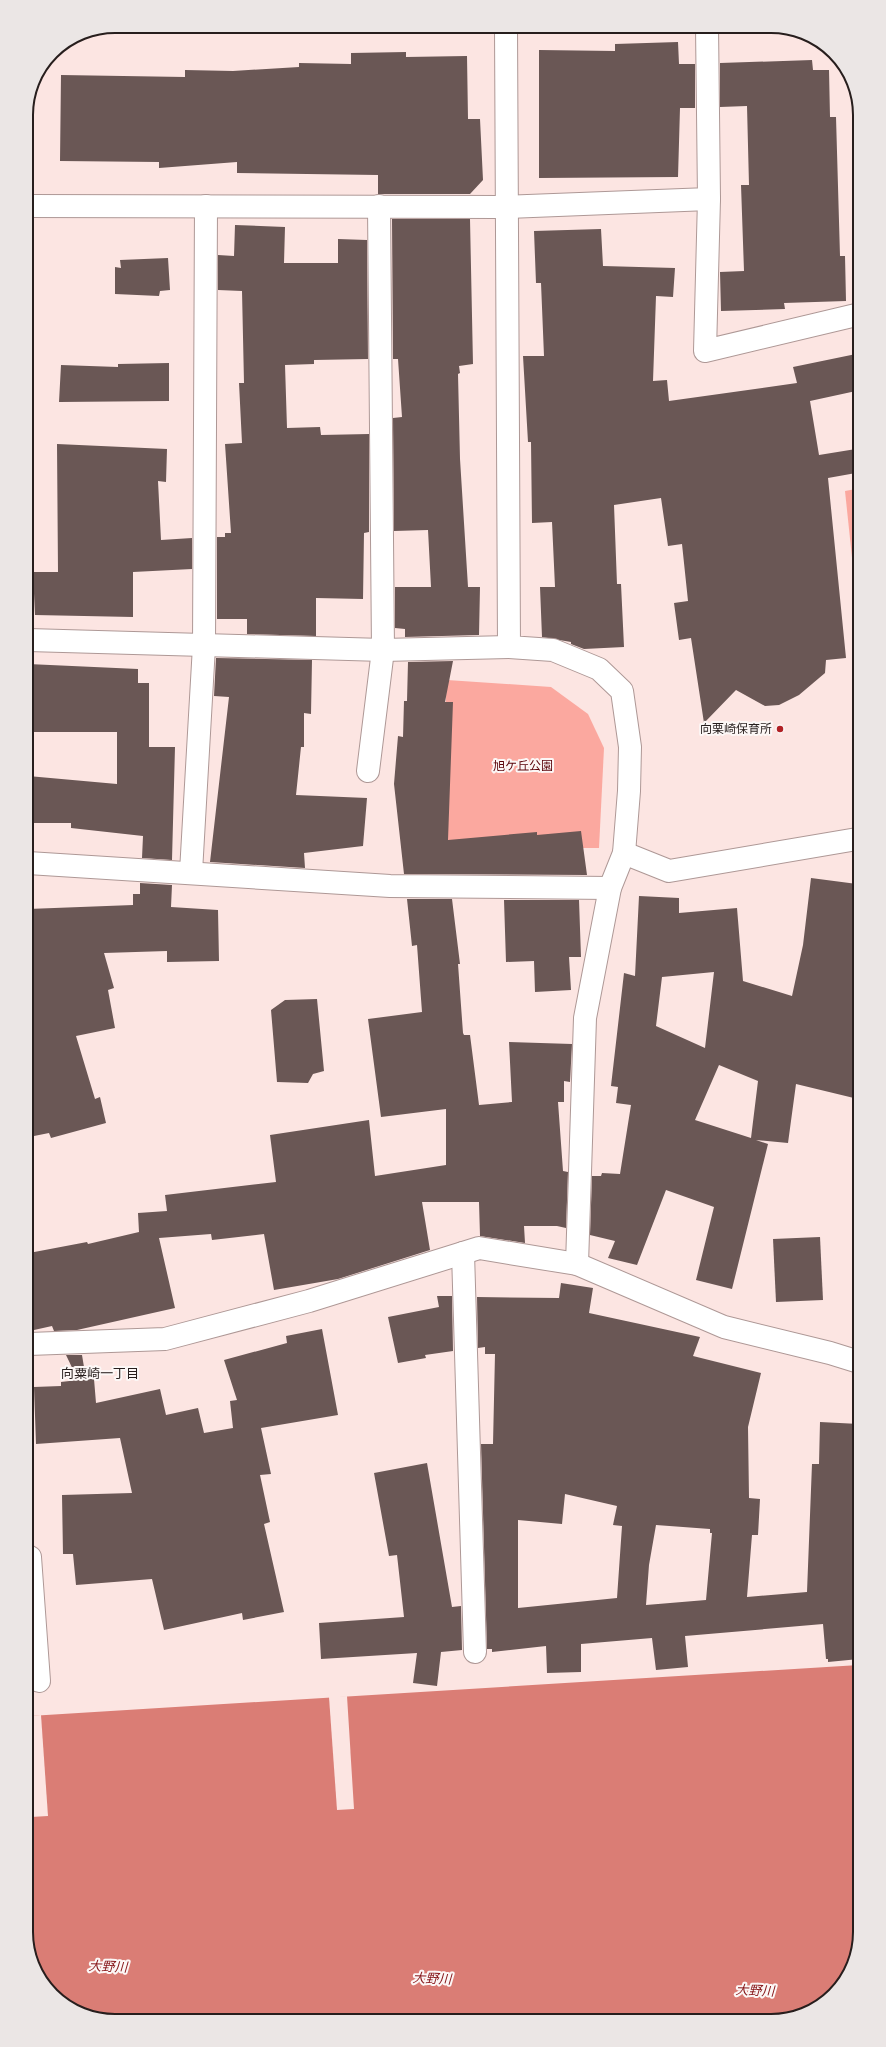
<svg xmlns="http://www.w3.org/2000/svg" width="886" height="2047" font-family="'Asap Condensed','Noto Sans JP',sans-serif">
<rect width="100%" height="100%" fill="#fce5e2"/>
<!-- green -->
<g fill="#fba89f">
<path d="M 856,489 L 857,605 L 845,491 Z"/>
<path d="M 447,680 L 551,687 L 588,714 L 604,748 L 599,848 L 437,848 Z"/>
</g>
<!-- water -->
<path fill="#da7d75" d="M 859,1665 L 860,1932 L 845,1982 L 800,2016 L 109,2021 L 61,2003 L 31,1961 L 30,1716 Z"/>
<!-- pier -->
<g fill="#fce5e2">
<path d="M 347,1696 L 354,1809 L 337,1810 L 329,1697 Z"/>
<path d="M 41,1715 L 48,1816 L 31,1817 L 30,1716 Z"/>
</g>
<!-- building -->
<g fill="#6a5755" fill-rule="evenodd">
<path d="M 678,42 L 679,64 L 695,64 L 695,108 L 680,108 L 678,177 L 539,178 L 539,50 L 615,51 L 615,44 Z"/>
<path d="M 406,52 L 406,57 L 467,56 L 468,119 L 480,119 L 483,180 L 470,194 L 378,194 L 378,175 L 237,173 L 237,162 L 159,168 L 159,162 L 60,161 L 61,75 L 185,77 L 185,70 L 233,71 L 299,67 L 299,63 L 351,64 L 351,53 Z"/>
<path d="M 812,60 L 813,70 L 829,70 L 830,117 L 836,117 L 840,256 L 845,256 L 846,301 L 784,303 L 785,309 L 721,311 L 720,272 L 744,271 L 741,185 L 749,185 L 747,106 L 720,107 L 720,63 Z"/>
<path d="M 392,219 L 470,219 L 473,364 L 459,366 L 460,373 L 458,374 L 460,459 L 468,587 L 480,587 L 479,635 L 405,637 L 405,629 L 395,628 L 395,587 L 431,587 L 428,530 L 394,531 L 393,418 L 402,417 L 398,359 L 393,359 Z"/>
<path d="M 235,225 L 285,227 L 284,263 L 338,263 L 338,239 L 367,240 L 368,359 L 314,360 L 314,364 L 285,365 L 287,428 L 320,427 L 321,435 L 369,434 L 369,532 L 364,533 L 363,599 L 316,598 L 316,636 L 247,634 L 247,619 L 217,619 L 217,537 L 225,537 L 225,533 L 231,533 L 225,444 L 242,443 L 239,383 L 244,383 L 242,291 L 218,290 L 218,255 L 234,256 Z"/>
<path d="M 601,229 L 603,266 L 675,268 L 673,297 L 656,296 L 653,381 L 667,380 L 669,401 L 797,383 L 793,367 L 856,354 L 856,391 L 810,401 L 819,455 L 856,449 L 856,473 L 828,478 L 846,658 L 826,660 L 825,673 L 799,695 L 779,705 L 765,706 L 736,690 L 704,723 L 691,638 L 679,640 L 674,603 L 688,601 L 682,544 L 668,546 L 661,498 L 614,505 L 617,584 L 621,584 L 624,647 L 584,649 L 571,644 L 571,642 L 542,637 L 540,587 L 555,587 L 552,522 L 532,523 L 531,442 L 528,442 L 523,356 L 544,356 L 541,283 L 536,283 L 534,231 Z"/>
<path d="M 168,258 L 170,290 L 160,291 L 159,296 L 115,294 L 115,267 L 121,268 L 120,260 Z"/>
<path d="M 169,363 L 169,401 L 59,402 L 61,365 L 118,367 L 118,364 Z"/>
<path d="M 57,444 L 167,449 L 166,482 L 158,481 L 161,540 L 192,538 L 192,569 L 133,572 L 133,617 L 35,615 L 33,572 L 58,572 Z"/>
<path d="M 216,658 L 312,660 L 311,714 L 304,713 L 304,747 L 301,747 L 296,795 L 367,798 L 363,846 L 304,853 L 305,868 L 210,862 L 229,697 L 214,696 Z"/>
<path d="M 453,661 L 445,702 L 453,702 L 448,840 L 537,832 L 537,835 L 581,831 L 587,875 L 404,874 L 394,784 L 398,736 L 403,737 L 404,701 L 407,701 L 408,662 Z"/>
<path d="M 28,664 L 138,669 L 138,683 L 149,683 L 149,747 L 175,747 L 172,860 L 142,858 L 143,836 L 71,828 L 71,823 L 28,823 L 28,776 L 117,784 L 117,732 L 28,732 Z"/>
<path d="M 811,878 L 857,884 L 857,902 L 852,942 L 857,943 L 858,1099 L 796,1084 L 788,1143 L 756,1140 L 768,1144 L 732,1289 L 696,1280 L 714,1207 L 666,1190 L 637,1265 L 608,1258 L 615,1241 L 590,1235 L 592,1176 L 601,1176 L 602,1173 L 620,1174 L 631,1105 L 616,1103 L 618,1087 L 611,1086 L 624,973 L 635,976 L 639,896 L 679,898 L 679,913 L 737,908 L 743,981 L 792,996 L 803,945 ZM 714,972 L 705,1048 L 656,1026 L 662,977 ZM 719,1065 L 758,1081 L 751,1138 L 695,1120 Z"/>
<path d="M 140,883 L 172,885 L 171,907 L 218,910 L 219,961 L 167,962 L 167,951 L 104,953 L 114,988 L 108,990 L 115,1028 L 76,1036 L 95,1099 L 100,1097 L 106,1123 L 51,1138 L 49,1133 L 29,1137 L 28,909 L 133,905 L 133,894 L 140,894 Z"/>
<path d="M 407,899 L 452,899 L 460,964 L 458,964 L 463,1033 L 464,1035 L 470,1035 L 479,1105 L 512,1102 L 509,1042 L 572,1044 L 570,1082 L 564,1081 L 564,1102 L 558,1102 L 563,1171 L 568,1172 L 566,1228 L 557,1226 L 524,1226 L 525,1243 L 480,1236 L 479,1202 L 422,1202 L 430,1250 L 338,1279 L 274,1290 L 264,1234 L 212,1240 L 211,1234 L 159,1238 L 175,1308 L 77,1330 L 54,1331 L 52,1326 L 34,1330 L 29,1313 L 29,1253 L 87,1242 L 88,1244 L 139,1232 L 138,1213 L 167,1211 L 165,1195 L 276,1182 L 270,1135 L 369,1120 L 375,1176 L 446,1165 L 446,1109 L 381,1117 L 368,1019 L 422,1012 L 417,945 L 412,946 Z"/>
<path d="M 504,900 L 579,900 L 581,957 L 569,957 L 571,990 L 535,992 L 534,961 L 506,962 Z"/>
<path d="M 317,999 L 324,1071 L 313,1074 L 308,1083 L 277,1082 L 271,1010 L 285,1000 Z"/>
<path d="M 820,1237 L 823,1300 L 776,1302 L 773,1239 Z"/>
<path d="M 561,1283 L 593,1288 L 589,1313 L 700,1337 L 693,1356 L 761,1373 L 748,1427 L 749,1498 L 760,1499 L 758,1535 L 752,1535 L 747,1597 L 807,1592 L 812,1464 L 819,1464 L 820,1422 L 859,1424 L 859,1659 L 828,1662 L 828,1659 L 826,1659 L 823,1624 L 685,1636 L 688,1667 L 656,1670 L 652,1638 L 581,1644 L 581,1672 L 547,1673 L 546,1646 L 492,1652 L 492,1649 L 487,1649 L 481,1444 L 493,1444 L 495,1354 L 485,1354 L 485,1347 L 478,1348 L 477,1297 L 559,1298 ZM 565,1494 L 617,1506 L 613,1525 L 622,1526 L 617,1598 L 518,1608 L 518,1520 L 562,1524 ZM 656,1525 L 710,1529 L 710,1533 L 712,1533 L 706,1600 L 646,1605 L 649,1565 Z"/>
<path d="M 437,1296 L 452,1296 L 453,1351 L 425,1355 L 426,1358 L 398,1363 L 388,1317 L 439,1307 Z"/>
<path d="M 322,1329 L 338,1415 L 261,1428 L 271,1474 L 260,1475 L 270,1522 L 264,1524 L 284,1612 L 243,1620 L 242,1613 L 164,1630 L 152,1579 L 76,1585 L 73,1554 L 63,1554 L 62,1495 L 132,1493 L 120,1438 L 36,1444 L 34,1387 L 61,1386 L 61,1382 L 78,1380 L 66,1355 L 82,1355 L 86,1379 L 94,1379 L 96,1403 L 160,1389 L 166,1415 L 198,1408 L 204,1433 L 233,1428 L 230,1401 L 237,1400 L 224,1360 L 287,1343 L 286,1336 Z"/>
<path d="M 427,1463 L 452,1607 L 461,1606 L 462,1650 L 441,1652 L 437,1686 L 413,1683 L 417,1653 L 321,1659 L 319,1623 L 404,1617 L 397,1555 L 389,1556 L 374,1473 Z"/>
</g>
<g fill="none" stroke-linecap="round" stroke-linejoin="round">
<defs>
<g id="street">
<path d="M 506,26 L 509,647 L 553,650 L 599,669 L 622,691 L 630,747 L 629,791 L 624,853 L 610,888 L 585,1018 L 577,1264"/>
<path d="M 709,199 L 705,351 L 856,315"/>
<path d="M 26,206 L 505,207 L 709,199 L 707,26"/>
<path d="M 28,640 L 383,650 L 509,647"/>
<path d="M 368,771 L 383,650 L 379,206"/>
<path d="M 624,853 L 669,871 L 857,839"/>
<path d="M 28,863 L 390,886 L 610,888"/>
<path d="M 191,872 L 204,646 L 206,206"/>
<path d="M 463,1253 L 475,1652"/>
<path d="M 29,1344 L 165,1339 L 309,1301 L 479,1248 L 577,1264 L 724,1327 L 830,1353 L 859,1362"/>
<path d="M 30,1557 L 39,1681"/>
</g>
</defs>
<!-- street casing -->
<use href="#street" stroke="#ae9896" stroke-width="24"/>
<!-- street -->
<use href="#street" stroke="#fff" stroke-width="22"/>
</g>
<!-- markers -->
<circle fill="#b12024" stroke="#fcf7f6" stroke-width="1.5" cx="780" cy="729" r="4"/>
<g text-anchor="middle" stroke-width="4" stroke-linejoin="round" paint-order="stroke">
<!-- poi labels -->
<g font-size="12" fill="#271e1d" stroke="#fcf7f6" text-anchor="end">
<text x="772" y="733">向栗崎保育所</text>
</g>
<!-- park labels -->
<g font-size="12" fill="#590107" stroke="#fcf7f6">
<text x="523" y="770">旭ケ丘公園</text>
</g>
<!-- neighbourhood labels -->
<g font-size="13" fill="#271e1d" stroke="#fcf7f6">
<text x="100" y="1378">向粟崎一丁目</text>
</g>
<!-- water labels -->
<g font-size="13" font-style="italic" fill="#851417" stroke="#fcf7f6">
<text transform="translate(108 1966) rotate(2)" y="5">大野川</text>
<text transform="translate(432 1978) rotate(2)" y="5">大野川</text>
<text transform="translate(755 1990) rotate(2)" y="5">大野川</text>
</g>
</g>
<!-- crop -->
<path d="M0 0H886V2047H0ZM115 33H771A82 82 0 0 1 853 115V1932A82 82 0 0 1 771 2014H115A82 82 0 0 1 33 1932V115A82 82 0 0 1 115 33Z" fill="#ebe6e5" fill-rule="evenodd"/>
<path fill="none" stroke="#271e1d" stroke-width="2" d="M115 33H771A82 82 0 0 1 853 115V1932A82 82 0 0 1 771 2014H115A82 82 0 0 1 33 1932V115A82 82 0 0 1 115 33Z"/>
</svg>
